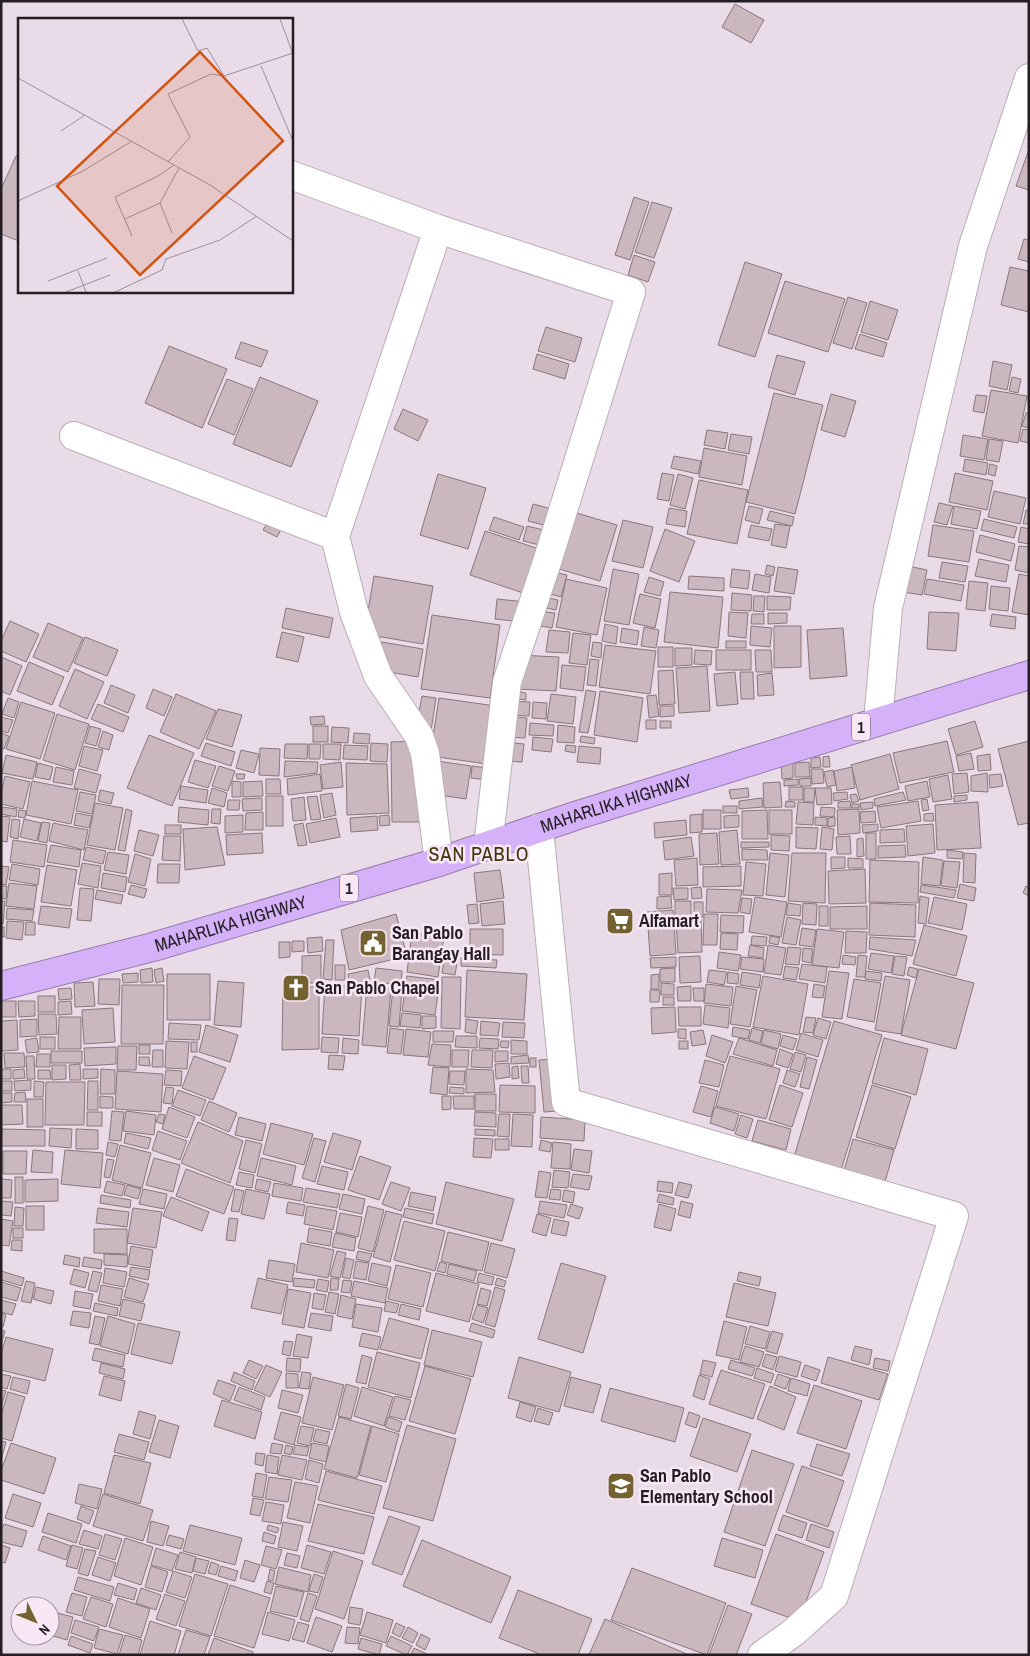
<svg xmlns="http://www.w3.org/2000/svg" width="1030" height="1656" font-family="'Archivo Narrow',sans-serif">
<rect width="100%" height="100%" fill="#eadbe8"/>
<!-- building -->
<g fill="#cbb8be" stroke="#8a777e">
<path d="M 735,4 L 764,20 L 751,43 L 722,27 Z"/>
<path d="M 1029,149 L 1029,190 L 1016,186 Z"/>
<path d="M 16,156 L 19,157 L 19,241 L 1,234 L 1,189 Z"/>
<path d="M 634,197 L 649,202 L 630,260 L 615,255 Z"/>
<path d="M 652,202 L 672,208 L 654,258 L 635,252 Z"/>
<path d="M 1024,239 L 1029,240 L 1029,262 L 1018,259 Z"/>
<path d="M 634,255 L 655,262 L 648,282 L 628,275 Z"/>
<path d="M 745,262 L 782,274 L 755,357 L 718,345 Z"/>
<path d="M 1010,267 L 1029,271 L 1029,312 L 1001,305 Z"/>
<path d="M 785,281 L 845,299 L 828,352 L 768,333 Z"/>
<path d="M 848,297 L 867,303 L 852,349 L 833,343 Z"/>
<path d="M 870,301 L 898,310 L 888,340 L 861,332 Z"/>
<path d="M 546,327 L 582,338 L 575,362 L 538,351 Z"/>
<path d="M 860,334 L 887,343 L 883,357 L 855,349 Z"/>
<path d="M 241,342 L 268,351 L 261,367 L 235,358 Z"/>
<path d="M 169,346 L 227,369 L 202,428 L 145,403 Z"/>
<path d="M 537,354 L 569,364 L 565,379 L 533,369 Z"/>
<path d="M 777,355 L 805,362 L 795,395 L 768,387 Z"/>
<path d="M 993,361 L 1012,365 L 1007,390 L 989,386 Z"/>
<path d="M 260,377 L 318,401 L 291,467 L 233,444 Z"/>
<path d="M 1012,377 L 1021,379 L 1018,393 L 1009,391 Z"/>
<path d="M 227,379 L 253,389 L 234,435 L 208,424 Z"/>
<path d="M 991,390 L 1027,396 L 1018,443 L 982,436 Z"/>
<path d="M 774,393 L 823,405 L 795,514 L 746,502 Z"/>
<path d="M 831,394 L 856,401 L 845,437 L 821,430 Z"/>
<path d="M 976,395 L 987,396 L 984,413 L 973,411 Z"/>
<path d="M 403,409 L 428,420 L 418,441 L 394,429 Z"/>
<path d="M 1026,413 L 1029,413 L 1029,428 L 1022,426 Z"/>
<path d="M 1023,429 L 1029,430 L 1029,443 L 1020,441 Z"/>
<path d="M 707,430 L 728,433 L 725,449 L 704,445 Z"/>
<path d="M 731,434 L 752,437 L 749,454 L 728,450 Z"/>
<path d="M 963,435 L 988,439 L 984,460 L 960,456 Z"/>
<path d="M 989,439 L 1003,441 L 999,462 L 986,460 Z"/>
<path d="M 704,448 L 747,456 L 742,485 L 699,477 Z"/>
<path d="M 674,456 L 701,461 L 698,474 L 671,468 Z"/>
<path d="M 965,459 L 988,463 L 986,475 L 963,471 Z"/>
<path d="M 990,464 L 997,466 L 995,476 L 988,474 Z"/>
<path d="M 662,473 L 674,475 L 669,501 L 657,499 Z"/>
<path d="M 955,473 L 993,481 L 987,510 L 949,502 Z"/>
<path d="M 438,474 L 486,488 L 468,549 L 420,535 Z"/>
<path d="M 678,474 L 693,478 L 685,509 L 670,505 Z"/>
<path d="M 699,480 L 748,490 L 737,544 L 687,534 Z"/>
<path d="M 994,491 L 1026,498 L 1020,524 L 988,517 Z"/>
<path d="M 939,503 L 953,506 L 947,525 L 934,522 Z"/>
<path d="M 533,504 L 556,510 L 551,527 L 528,521 Z"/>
<path d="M 749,506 L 763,509 L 759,524 L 745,520 Z"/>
<path d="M 954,506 L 981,511 L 977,529 L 951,524 Z"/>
<path d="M 669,508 L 687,511 L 685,527 L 666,524 Z"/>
<path d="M 1026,510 L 1029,510 L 1029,524 L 1023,524 Z"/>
<path d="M 570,511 L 617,525 L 600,581 L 552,567 Z"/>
<path d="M 770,511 L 794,517 L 792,526 L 767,520 Z"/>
<path d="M 271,517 L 284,524 L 277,537 L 263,530 Z"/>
<path d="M 494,517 L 524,527 L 519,540 L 489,530 Z"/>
<path d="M 984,519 L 1017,527 L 1014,538 L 981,530 Z"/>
<path d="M 623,520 L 653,527 L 643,568 L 612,561 Z"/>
<path d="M 775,524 L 790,526 L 786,548 L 771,545 Z"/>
<path d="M 751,525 L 772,529 L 769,541 L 748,537 Z"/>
<path d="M 933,525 L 974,531 L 969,562 L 928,556 Z"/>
<path d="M 527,526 L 548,531 L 544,546 L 523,541 Z"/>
<path d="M 1021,527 L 1029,529 L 1029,544 L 1018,542 Z"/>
<path d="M 665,529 L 695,541 L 679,582 L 650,571 Z"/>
<path d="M 485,531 L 542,550 L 526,594 L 470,575 Z"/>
<path d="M 980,535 L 1015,544 L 1011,561 L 976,552 Z"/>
<path d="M 1019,546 L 1029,547 L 1029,573 L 1015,570 Z"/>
<path d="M 979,559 L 1009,565 L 1006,582 L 975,576 Z"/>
<path d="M 942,562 L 968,566 L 965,582 L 939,578 Z"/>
<path d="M 767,565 L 775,567 L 773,576 L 765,574 Z"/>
<path d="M 908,566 L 927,570 L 922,595 L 903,592 Z"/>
<path d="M 778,567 L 798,570 L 794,594 L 774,591 Z"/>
<path d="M 613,569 L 639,574 L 629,625 L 604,621 Z"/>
<path d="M 732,569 L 750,571 L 748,589 L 730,587 Z"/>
<path d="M 545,570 L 567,575 L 561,597 L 540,591 Z"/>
<path d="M 755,574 L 771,577 L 769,593 L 752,590 Z"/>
<path d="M 1019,574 L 1029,576 L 1029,615 L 1012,612 Z"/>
<path d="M 374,576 L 433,586 L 423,644 L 364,634 Z"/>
<path d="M 689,576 L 724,578 L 724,591 L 688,589 Z"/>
<path d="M 649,577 L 664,582 L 660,596 L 644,592 Z"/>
<path d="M 566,579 L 607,588 L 597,635 L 556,627 Z"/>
<path d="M 927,579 L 964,585 L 961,601 L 924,594 Z"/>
<path d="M 969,581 L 988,583 L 985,611 L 966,609 Z"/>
<path d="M 991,586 L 1010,588 L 1008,611 L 989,609 Z"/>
<path d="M 670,592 L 723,597 L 718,648 L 664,642 Z"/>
<path d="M 732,593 L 752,595 L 751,611 L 731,610 Z"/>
<path d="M 640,594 L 661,599 L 655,628 L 633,623 Z"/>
<path d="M 539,596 L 558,600 L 556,610 L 537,606 Z"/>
<path d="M 754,596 L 765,596 L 764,612 L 753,611 Z"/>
<path d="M 767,596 L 791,597 L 790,610 L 767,610 Z"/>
<path d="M 497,599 L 526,602 L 523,622 L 495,619 Z"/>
<path d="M 286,608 L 333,618 L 329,638 L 282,628 Z"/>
<path d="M 537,611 L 555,613 L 552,628 L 534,625 Z"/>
<path d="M 729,612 L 748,613 L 746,638 L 728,636 Z"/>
<path d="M 929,612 L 959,613 L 956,651 L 927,649 Z"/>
<path d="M 768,613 L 787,613 L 787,623 L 768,624 Z"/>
<path d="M 752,614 L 764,614 L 764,624 L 751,624 Z"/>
<path d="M 992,614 L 1016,617 L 1015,629 L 990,626 Z"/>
<path d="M 432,615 L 500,625 L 490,698 L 421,689 Z"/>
<path d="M 10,621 L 39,634 L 26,662 L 1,651 L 1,641 Z"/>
<path d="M 48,623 L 83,638 L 68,672 L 33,657 Z"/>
<path d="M 605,624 L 618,627 L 616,644 L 602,641 Z"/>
<path d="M 751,626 L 772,628 L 770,647 L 750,645 Z"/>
<path d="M 774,626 L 801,626 L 801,667 L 774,668 Z"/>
<path d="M 644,627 L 659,630 L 656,648 L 641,646 Z"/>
<path d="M 622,628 L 639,631 L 637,645 L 620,642 Z"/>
<path d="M 843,628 L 847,676 L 810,679 L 807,630 Z"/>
<path d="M 549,630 L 570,632 L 568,653 L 546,652 Z"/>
<path d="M 282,632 L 304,637 L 298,662 L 276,657 Z"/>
<path d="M 573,633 L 591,635 L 587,665 L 569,663 Z"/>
<path d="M 85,637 L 118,650 L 107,676 L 74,663 Z"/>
<rect x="726" y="641" width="20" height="7"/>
<path d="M 382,642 L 423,649 L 418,677 L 377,670 Z"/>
<path d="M 593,642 L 602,643 L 601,658 L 591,656 Z"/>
<path d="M 605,645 L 656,651 L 650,694 L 599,687 Z"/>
<rect x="658" y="647" width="15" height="20"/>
<path d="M 675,648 L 692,648 L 692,665 L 675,666 Z"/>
<path d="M 695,650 L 712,651 L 711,665 L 694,664 Z"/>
<rect x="716" y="650" width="35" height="20"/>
<path d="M 755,650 L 771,650 L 772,672 L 756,672 Z"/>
<path d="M 518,655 L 559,657 L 556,691 L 516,689 Z"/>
<path d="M 1,657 L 22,666 L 10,695 L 1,691 Z"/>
<path d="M 590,659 L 599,660 L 596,686 L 587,685 Z"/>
<path d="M 29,662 L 64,677 L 52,705 L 17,691 Z"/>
<path d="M 562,665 L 586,667 L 583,691 L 560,688 Z"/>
<path d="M 707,666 L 710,711 L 679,713 L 676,668 Z"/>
<path d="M 75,669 L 104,682 L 87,719 L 59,706 Z"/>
<path d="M 673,670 L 675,704 L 659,705 L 658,671 Z"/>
<path d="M 735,672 L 738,704 L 717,706 L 714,674 Z"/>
<path d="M 740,672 L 753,672 L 754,699 L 741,699 Z"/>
<path d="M 772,673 L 774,695 L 758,696 L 757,675 Z"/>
<path d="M 111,685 L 135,695 L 128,713 L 104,703 Z"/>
<path d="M 153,689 L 172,697 L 164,716 L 146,708 Z"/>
<path d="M 586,690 L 596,692 L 588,733 L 579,732 Z"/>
<path d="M 513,691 L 526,693 L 526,700 L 512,698 Z"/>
<path d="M 600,691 L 643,698 L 637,742 L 594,735 Z"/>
<path d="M 176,694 L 216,711 L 199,749 L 160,732 Z"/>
<path d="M 551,694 L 576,697 L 573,724 L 547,721 Z"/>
<path d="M 656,695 L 659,716 L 649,718 L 647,696 Z"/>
<path d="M 422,696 L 436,698 L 431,731 L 416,729 Z"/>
<path d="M 8,698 L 19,702 L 14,718 L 2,714 Z"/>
<path d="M 439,698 L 496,706 L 487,764 L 430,756 Z"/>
<path d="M 508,701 L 530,702 L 529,716 L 507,715 Z"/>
<path d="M 21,702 L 55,713 L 40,759 L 6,749 Z"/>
<path d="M 533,702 L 547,703 L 546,719 L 532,718 Z"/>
<path d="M 98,704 L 129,717 L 123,732 L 91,719 Z"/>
<path d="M 660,706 L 674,706 L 674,716 L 660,717 Z"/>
<path d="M 218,709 L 242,715 L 232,747 L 206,739 Z"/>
<path d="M 57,714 L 89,724 L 75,770 L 43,760 Z"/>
<path d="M 324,716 L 325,724 L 311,725 L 310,717 Z"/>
<path d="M 507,716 L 527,718 L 525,738 L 504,737 Z"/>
<path d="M 1,717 L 13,720 L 8,733 L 1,731 Z"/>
<rect x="646" y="720" width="10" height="9"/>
<rect x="660" y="721" width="11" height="7"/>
<path d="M 975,721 L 983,747 L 956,755 L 948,729 Z"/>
<path d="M 530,723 L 554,725 L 553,736 L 529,735 Z"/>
<path d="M 558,725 L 575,727 L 574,743 L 557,742 Z"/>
<path d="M 90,726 L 101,729 L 96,746 L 85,743 Z"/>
<rect x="313" y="726" width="15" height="16"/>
<path d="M 332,727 L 349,728 L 348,743 L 331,742 Z"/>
<path d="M 103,731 L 113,735 L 109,750 L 98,747 Z"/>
<path d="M 1,733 L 9,736 L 4,749 L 1,748 Z"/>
<path d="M 354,733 L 370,734 L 369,744 L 353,743 Z"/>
<path d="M 149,735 L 194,753 L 172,806 L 127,788 Z"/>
<path d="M 581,736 L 595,738 L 594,744 L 580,742 Z"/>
<path d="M 533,737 L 553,739 L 551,752 L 532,750 Z"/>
<path d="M 420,741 L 421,822 L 392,822 L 391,742 Z"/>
<path d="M 947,741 L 954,772 L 900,783 L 893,753 Z"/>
<path d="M 1029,741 L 1029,823 L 1018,825 L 998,749 Z"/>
<path d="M 504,742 L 524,744 L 522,762 L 503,761 Z"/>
<path d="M 206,743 L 235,752 L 231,766 L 201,756 Z"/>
<path d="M 371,743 L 388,744 L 387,762 L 370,761 Z"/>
<path d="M 285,744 L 308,744 L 307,759 L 284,758 Z"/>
<path d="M 309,744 L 321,744 L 320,759 L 309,759 Z"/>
<path d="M 323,744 L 341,744 L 340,760 L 323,759 Z"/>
<path d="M 344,745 L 368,746 L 367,760 L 343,759 Z"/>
<path d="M 566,745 L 576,746 L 575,753 L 565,751 Z"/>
<path d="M 84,746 L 103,750 L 97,771 L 79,766 Z"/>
<path d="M 579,746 L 601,748 L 600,764 L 577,762 Z"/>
<path d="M 260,748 L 280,749 L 279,776 L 259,775 Z"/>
<path d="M 241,750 L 259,754 L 254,773 L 236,768 Z"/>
<path d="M 971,753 L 974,769 L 959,771 L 956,756 Z"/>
<path d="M 890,754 L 899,789 L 860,800 L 851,765 Z"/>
<path d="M 990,754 L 991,770 L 978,771 L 977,756 Z"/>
<path d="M 6,755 L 37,762 L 33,779 L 2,773 Z"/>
<path d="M 829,756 L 830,767 L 823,767 L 823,757 Z"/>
<path d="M 820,757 L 821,767 L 811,768 L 811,758 Z"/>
<path d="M 195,760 L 216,766 L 208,788 L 188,782 Z"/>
<path d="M 285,761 L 318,762 L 317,773 L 284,777 Z"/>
<path d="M 437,761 L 471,766 L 466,799 L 432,794 Z"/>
<path d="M 341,762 L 343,787 L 323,789 L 320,765 Z"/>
<path d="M 809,762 L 810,777 L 795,777 L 795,763 Z"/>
<path d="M 38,763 L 53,767 L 50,780 L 35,777 Z"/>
<path d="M 346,763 L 387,764 L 389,813 L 347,815 Z"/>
<path d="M 781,763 L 793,763 L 793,778 L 782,779 Z"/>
<path d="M 219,766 L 235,771 L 228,791 L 212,786 Z"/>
<path d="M 472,766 L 488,768 L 487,780 L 471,778 Z"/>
<path d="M 56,767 L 74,771 L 72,785 L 53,782 Z"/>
<path d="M 852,767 L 855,788 L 837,791 L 834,771 Z"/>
<path d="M 79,769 L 101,775 L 96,793 L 74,788 Z"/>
<path d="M 811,769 L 823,769 L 824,783 L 812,784 Z"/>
<path d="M 833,770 L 836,785 L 827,787 L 824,772 Z"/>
<path d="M 967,773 L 969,792 L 954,794 L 952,774 Z"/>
<path d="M 987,773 L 988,792 L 971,791 L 971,776 Z"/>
<path d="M 236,774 L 245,774 L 244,779 L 237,779 Z"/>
<path d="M 320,774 L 322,791 L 288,795 L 287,779 Z"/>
<path d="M 1001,774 L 1003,786 L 990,788 L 989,775 Z"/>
<path d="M 948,775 L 952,799 L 933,802 L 929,779 Z"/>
<path d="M 5,776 L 30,782 L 23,809 L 1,804 L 1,794 Z"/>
<path d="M 811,778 L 811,786 L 800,786 L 799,779 Z"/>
<path d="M 266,779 L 280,779 L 281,794 L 266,794 Z"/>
<path d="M 798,779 L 798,785 L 784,786 L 784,780 Z"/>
<path d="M 32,781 L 78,790 L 71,824 L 26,815 Z"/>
<path d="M 232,781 L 241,782 L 241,797 L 232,797 Z"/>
<path d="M 262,781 L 263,796 L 243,797 L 243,782 Z"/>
<path d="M 927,781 L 930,797 L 908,801 L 905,786 Z"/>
<path d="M 780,782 L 782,807 L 764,808 L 763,783 Z"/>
<path d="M 181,786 L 208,790 L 206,803 L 179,799 Z"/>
<rect x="789" y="787" width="14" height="13"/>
<path d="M 212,788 L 227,793 L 224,807 L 208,803 Z"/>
<path d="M 748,788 L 749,797 L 731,799 L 729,790 Z"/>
<path d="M 804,788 L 815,788 L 814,802 L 804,802 Z"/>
<path d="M 815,788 L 831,788 L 832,804 L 817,805 Z"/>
<path d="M 100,790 L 114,793 L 111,804 L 98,801 Z"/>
<path d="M 80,792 L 96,795 L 92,814 L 76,811 Z"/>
<path d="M 847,792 L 848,799 L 834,801 L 833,793 Z"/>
<path d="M 903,792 L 906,800 L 875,806 L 874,799 Z"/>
<path d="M 332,793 L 336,815 L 324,818 L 320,795 Z"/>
<path d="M 856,794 L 859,801 L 852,803 L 850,795 Z"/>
<path d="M 967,795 L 967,800 L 954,802 L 954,796 Z"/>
<rect x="266" y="796" width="17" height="30"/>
<path d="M 317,796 L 321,819 L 311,820 L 307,797 Z"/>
<path d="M 304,797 L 306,820 L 293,821 L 291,799 Z"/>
<path d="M 262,798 L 262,810 L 243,811 L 242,799 Z"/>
<path d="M 762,798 L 763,807 L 739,809 L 739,801 Z"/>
<path d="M 927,799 L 929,810 L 923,811 L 921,800 Z"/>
<path d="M 228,800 L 240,800 L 239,810 L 227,810 Z"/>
<path d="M 786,801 L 795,802 L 795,807 L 785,807 Z"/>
<path d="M 850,801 L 851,808 L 838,808 L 838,802 Z"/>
<path d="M 918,801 L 921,821 L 881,828 L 877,807 Z"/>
<path d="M 798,802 L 814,803 L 813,825 L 796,824 Z"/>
<path d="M 873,802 L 873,808 L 861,810 L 860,803 Z"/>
<path d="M 978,802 L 981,848 L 937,850 L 935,805 Z"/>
<path d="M 95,803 L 123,808 L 115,850 L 87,845 Z"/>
<rect x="852" y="804" width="7" height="4"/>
<rect x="723" y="806" width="14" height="7"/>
<path d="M 2,807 L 17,809 L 16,817 L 1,814 Z"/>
<path d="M 179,807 L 209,810 L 208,825 L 178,822 Z"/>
<path d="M 821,807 L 835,808 L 834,817 L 820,816 Z"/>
<path d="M 126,809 L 132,811 L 125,851 L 118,850 Z"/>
<path d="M 212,809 L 221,809 L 220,824 L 211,823 Z"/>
<path d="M 859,809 L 860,833 L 838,835 L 837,810 Z"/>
<path d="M 19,810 L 26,811 L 25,818 L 18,817 Z"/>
<rect x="703" y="810" width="18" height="19"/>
<path d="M 767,810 L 768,839 L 742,839 L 742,811 Z"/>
<rect x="769" y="810" width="23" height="24"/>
<path d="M 875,811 L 876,822 L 861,823 L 860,812 Z"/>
<path d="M 263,812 L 263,830 L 245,830 L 246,813 Z"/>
<path d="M 76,813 L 92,816 L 89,828 L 74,825 Z"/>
<path d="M 933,813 L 934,821 L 924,821 L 924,814 Z"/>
<path d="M 702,814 L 702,832 L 690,833 L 690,815 Z"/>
<path d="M 243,815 L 243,832 L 225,833 L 225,816 Z"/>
<path d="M 389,815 L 390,825 L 380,826 L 379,816 Z"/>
<path d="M 739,815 L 739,827 L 724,828 L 724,816 Z"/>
<path d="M 1,816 L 10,817 L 7,842 L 1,841 Z"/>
<path d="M 377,816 L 378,830 L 351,832 L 350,818 Z"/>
<path d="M 815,817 L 827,818 L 827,826 L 815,825 Z"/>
<path d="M 835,817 L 835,826 L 828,827 L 828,818 Z"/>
<path d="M 336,818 L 340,837 L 310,843 L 306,824 Z"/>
<path d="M 12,819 L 20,820 L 18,839 L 10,837 Z"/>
<path d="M 24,819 L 41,823 L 37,841 L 20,837 Z"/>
<path d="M 686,820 L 687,835 L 655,838 L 654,823 Z"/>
<path d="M 42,822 L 50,823 L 47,843 L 38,841 Z"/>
<path d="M 53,823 L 88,830 L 84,850 L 49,841 Z"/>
<path d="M 303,823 L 307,845 L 298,846 L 294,825 Z"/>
<path d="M 878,824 L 878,831 L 863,833 L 862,825 Z"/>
<path d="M 933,824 L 935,853 L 908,856 L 906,826 Z"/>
<rect x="165" y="825" width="16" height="9"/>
<path d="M 217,827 L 225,865 L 185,870 L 183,829 Z"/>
<path d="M 796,827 L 818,828 L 816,849 L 796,848 Z"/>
<path d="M 822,827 L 834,829 L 832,850 L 820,849 Z"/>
<path d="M 904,829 L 905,842 L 880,843 L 880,830 Z"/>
<path d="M 139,830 L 159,835 L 153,856 L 134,851 Z"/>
<path d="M 737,830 L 740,864 L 721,865 L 719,832 Z"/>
<path d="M 262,833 L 263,853 L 227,855 L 226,835 Z"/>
<path d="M 717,833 L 719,864 L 700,865 L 699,834 Z"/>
<rect x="866" y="833" width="10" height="26"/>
<path d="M 771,835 L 790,836 L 789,851 L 771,850 Z"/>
<path d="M 164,836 L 181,836 L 180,861 L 162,860 Z"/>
<path d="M 850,836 L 851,854 L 837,854 L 836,837 Z"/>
<path d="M 691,837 L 694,856 L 665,860 L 663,841 Z"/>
<path d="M 863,838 L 864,856 L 857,857 L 857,839 Z"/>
<path d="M 13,840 L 47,845 L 44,867 L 10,862 Z"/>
<path d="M 741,842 L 769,842 L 769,847 L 741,848 Z"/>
<path d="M 51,845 L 81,850 L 79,867 L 47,862 Z"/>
<path d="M 905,845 L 906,857 L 878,858 L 878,846 Z"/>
<path d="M 86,847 L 106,851 L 103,864 L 83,860 Z"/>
<path d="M 742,849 L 767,850 L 768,860 L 742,860 Z"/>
<path d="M 947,850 L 963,852 L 962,859 L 947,858 Z"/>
<path d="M 108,852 L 129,855 L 126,874 L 104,870 Z"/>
<path d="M 770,853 L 789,855 L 785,897 L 766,895 Z"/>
<path d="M 792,853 L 826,853 L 825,903 L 788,901 Z"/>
<path d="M 964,853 L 976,854 L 975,883 L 963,882 Z"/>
<path d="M 135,854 L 151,859 L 145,886 L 128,882 Z"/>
<path d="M 831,857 L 845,857 L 845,868 L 831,869 Z"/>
<path d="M 923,857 L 943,860 L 940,886 L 921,884 Z"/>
<path d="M 697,858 L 698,885 L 676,886 L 674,860 Z"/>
<path d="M 848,858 L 863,859 L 863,868 L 848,868 Z"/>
<path d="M 870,860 L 919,862 L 918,903 L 869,902 Z"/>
<path d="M 944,861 L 960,862 L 957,888 L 941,886 Z"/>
<path d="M 746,862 L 766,864 L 763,896 L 743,895 Z"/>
<path d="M 82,863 L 101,866 L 98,888 L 78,884 Z"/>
<path d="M 12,864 L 40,869 L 38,885 L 9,880 Z"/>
<path d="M 158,864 L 180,864 L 179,883 L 157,883 Z"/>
<path d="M 47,865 L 77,870 L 71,906 L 41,902 Z"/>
<path d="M 2,866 L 9,867 L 6,885 L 1,884 Z"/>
<path d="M 741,866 L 741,886 L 703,887 L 703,867 Z"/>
<path d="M 865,869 L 866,903 L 829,904 L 828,871 Z"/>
<path d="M 500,870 L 504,898 L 477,902 L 474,873 Z"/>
<path d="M 103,873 L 127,877 L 125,892 L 101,888 Z"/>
<path d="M 672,873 L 672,895 L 659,895 L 659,874 Z"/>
<path d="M 9,883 L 37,886 L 34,909 L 6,906 Z"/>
<path d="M 960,884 L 976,888 L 974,901 L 957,898 Z"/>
<path d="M 131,885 L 147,889 L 144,898 L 128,894 Z"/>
<path d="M 921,885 L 956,890 L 954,898 L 920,892 Z"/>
<path d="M 1,886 L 7,886 L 6,899 L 1,898 Z"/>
<path d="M 1026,886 L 1029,887 L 1029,896 L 1023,893 Z"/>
<path d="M 701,887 L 702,898 L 692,899 L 691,888 Z"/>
<path d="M 80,888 L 94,889 L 91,921 L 77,920 Z"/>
<path d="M 673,888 L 688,888 L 688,899 L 674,900 Z"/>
<path d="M 707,889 L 742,890 L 738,913 L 706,912 Z"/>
<path d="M 97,890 L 123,895 L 121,904 L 95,899 Z"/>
<path d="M 671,896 L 672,908 L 657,909 L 657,897 Z"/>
<path d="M 920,896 L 929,898 L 926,924 L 918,923 Z"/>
<path d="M 755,897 L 787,902 L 781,937 L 749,932 Z"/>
<path d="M 934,897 L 967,904 L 962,930 L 928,923 Z"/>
<path d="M 742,898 L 752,899 L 750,914 L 740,912 Z"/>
<path d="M 1,901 L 5,901 L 3,924 L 1,924 Z"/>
<path d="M 503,901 L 505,924 L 482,926 L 480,904 Z"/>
<rect x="675" y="901" width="16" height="18"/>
<rect x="694" y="902" width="9" height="15"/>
<path d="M 788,903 L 801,905 L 800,916 L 786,915 Z"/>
<path d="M 803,903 L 817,904 L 816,925 L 802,924 Z"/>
<path d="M 870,903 L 916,905 L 915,937 L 869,935 Z"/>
<path d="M 477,904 L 479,923 L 469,924 L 467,905 Z"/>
<path d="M 41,906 L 72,909 L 69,928 L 38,924 Z"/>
<rect x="819" y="906" width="9" height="20"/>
<path d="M 867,906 L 867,929 L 830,929 L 830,907 Z"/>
<path d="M 7,908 L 34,910 L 32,921 L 6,919 Z"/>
<path d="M 673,910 L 676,954 L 650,956 L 647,912 Z"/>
<path d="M 396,914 L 407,956 L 349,970 L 341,930 Z"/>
<path d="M 704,914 L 718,914 L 717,945 L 703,945 Z"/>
<path d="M 721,915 L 744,916 L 743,933 L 720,932 Z"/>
<path d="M 787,917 L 801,920 L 796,945 L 782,943 Z"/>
<path d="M 701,919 L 702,952 L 678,953 L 676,921 Z"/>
<path d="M 7,921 L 24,922 L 22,940 L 6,938 Z"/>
<path d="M 26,922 L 35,922 L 35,935 L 25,935 Z"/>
<path d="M 924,925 L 967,936 L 956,976 L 913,964 Z"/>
<rect x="1" y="927" width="3" height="10"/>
<path d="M 802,928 L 816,930 L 813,947 L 799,945 Z"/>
<path d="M 470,929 L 503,929 L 503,955 L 470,954 Z"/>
<path d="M 817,929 L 844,932 L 839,968 L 812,965 Z"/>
<path d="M 846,931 L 867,932 L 866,953 L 845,953 Z"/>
<path d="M 412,933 L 444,937 L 438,977 L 407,972 Z"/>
<path d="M 721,933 L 738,934 L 737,950 L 720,949 Z"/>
<path d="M 752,936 L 767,937 L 766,946 L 751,945 Z"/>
<path d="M 770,936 L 780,938 L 778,945 L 769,943 Z"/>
<path d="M 322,937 L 323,951 L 308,953 L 307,938 Z"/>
<path d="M 870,937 L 916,940 L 912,956 L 869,949 Z"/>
<path d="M 326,940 L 334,940 L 332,980 L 323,979 Z"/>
<path d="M 292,941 L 304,941 L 304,951 L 292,952 Z"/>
<path d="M 279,942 L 290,942 L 290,957 L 279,958 Z"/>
<path d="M 750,945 L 764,948 L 763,958 L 748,956 Z"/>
<path d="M 768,945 L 786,948 L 781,975 L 764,973 Z"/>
<path d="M 788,947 L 801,948 L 799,965 L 785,964 Z"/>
<path d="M 803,948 L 813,949 L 811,963 L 802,961 Z"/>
<path d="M 446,949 L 459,951 L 455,975 L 442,973 Z"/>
<path d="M 719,952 L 741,955 L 738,971 L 717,968 Z"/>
<path d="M 871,953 L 894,956 L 891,973 L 868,969 Z"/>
<path d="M 321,955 L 321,983 L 302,983 L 302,956 Z"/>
<path d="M 843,955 L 856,957 L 855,965 L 842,964 Z"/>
<path d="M 858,955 L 867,956 L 865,977 L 856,977 Z"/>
<path d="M 700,956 L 701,982 L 680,983 L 679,957 Z"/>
<path d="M 895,956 L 907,957 L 904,976 L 892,974 Z"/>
<path d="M 676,957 L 676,967 L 651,968 L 650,958 Z"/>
<path d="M 742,957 L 764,959 L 763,972 L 740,969 Z"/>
<path d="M 461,958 L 497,960 L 496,968 L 461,966 Z"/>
<path d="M 802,964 L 827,967 L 825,983 L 799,979 Z"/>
<rect x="335" y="965" width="10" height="15"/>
<path d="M 785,966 L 799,968 L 796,980 L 783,978 Z"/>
<path d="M 909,967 L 918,969 L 916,978 L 907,975 Z"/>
<path d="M 152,968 L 153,982 L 141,983 L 140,970 Z"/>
<path d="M 162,968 L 164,981 L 156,983 L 154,970 Z"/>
<path d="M 376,968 L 402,971 L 401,985 L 374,982 Z"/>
<path d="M 675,968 L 675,982 L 660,982 L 660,969 Z"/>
<path d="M 919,969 L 974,983 L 956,1049 L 901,1035 Z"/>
<path d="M 368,970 L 370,980 L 349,984 L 348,974 Z"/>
<path d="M 467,970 L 527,974 L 524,1020 L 465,1017 Z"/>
<path d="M 709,970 L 727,972 L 724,985 L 707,982 Z"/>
<path d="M 829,971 L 849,973 L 842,1019 L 822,1017 Z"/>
<path d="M 866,971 L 882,973 L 881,981 L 865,979 Z"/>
<path d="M 728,972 L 739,974 L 738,984 L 727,983 Z"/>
<path d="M 742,972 L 761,975 L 759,988 L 740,985 Z"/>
<path d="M 138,973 L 138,982 L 123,983 L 122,974 Z"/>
<rect x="167" y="974" width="43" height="46"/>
<path d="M 659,974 L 659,989 L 651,989 L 651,975 Z"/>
<path d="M 407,976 L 440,980 L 435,1015 L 402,1011 Z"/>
<path d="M 763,976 L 808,984 L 799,1035 L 753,1027 Z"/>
<path d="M 885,976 L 910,980 L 901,1034 L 875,1030 Z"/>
<path d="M 442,977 L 461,977 L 460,1029 L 441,1028 Z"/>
<path d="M 99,979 L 120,979 L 119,1005 L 98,1004 Z"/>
<path d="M 854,979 L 881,983 L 874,1022 L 847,1017 Z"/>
<path d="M 218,981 L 244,983 L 241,1027 L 214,1025 Z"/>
<path d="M 93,982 L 95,1006 L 75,1007 L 74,983 Z"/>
<path d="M 661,983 L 674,984 L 674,995 L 661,995 Z"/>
<path d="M 706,984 L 733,987 L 731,1006 L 704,1003 Z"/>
<path d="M 814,984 L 825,986 L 823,998 L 812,997 Z"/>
<path d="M 122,985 L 164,985 L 163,1044 L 121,1044 Z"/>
<path d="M 325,985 L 362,987 L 359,1036 L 322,1034 Z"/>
<path d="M 367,986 L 391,989 L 386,1047 L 362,1045 Z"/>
<path d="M 691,986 L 691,1001 L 678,1001 L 677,987 Z"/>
<path d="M 736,986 L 757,990 L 750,1027 L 730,1024 Z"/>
<path d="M 283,987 L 319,987 L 319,1049 L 282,1050 Z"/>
<path d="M 71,988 L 72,999 L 59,1000 L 58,989 Z"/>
<path d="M 693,988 L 704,988 L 704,1001 L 694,1001 Z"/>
<path d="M 393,989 L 402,990 L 399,1027 L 389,1026 Z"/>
<path d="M 650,990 L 660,990 L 659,1002 L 650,1002 Z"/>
<rect x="38" y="996" width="17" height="16"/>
<rect x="663" y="997" width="11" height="8"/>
<rect x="1" y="1001" width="15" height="16"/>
<path d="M 18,1001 L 35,1001 L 35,1016 L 19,1017 Z"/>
<path d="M 71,1001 L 72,1014 L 58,1015 L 58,1002 Z"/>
<path d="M 705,1005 L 730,1008 L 728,1028 L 703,1024 Z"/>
<path d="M 675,1007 L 676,1032 L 652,1034 L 651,1008 Z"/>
<path d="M 678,1007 L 701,1007 L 701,1026 L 679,1026 Z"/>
<path d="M 113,1008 L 115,1042 L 84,1044 L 82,1010 Z"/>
<path d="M 402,1013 L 421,1015 L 420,1028 L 400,1026 Z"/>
<path d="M 38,1014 L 56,1014 L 57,1034 L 39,1035 Z"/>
<path d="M 422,1016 L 436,1016 L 436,1028 L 422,1029 Z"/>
<path d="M 59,1017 L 81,1017 L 81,1049 L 58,1049 Z"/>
<path d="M 806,1017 L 816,1018 L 813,1033 L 803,1032 Z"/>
<path d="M 818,1018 L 831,1022 L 826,1039 L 813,1035 Z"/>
<path d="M 37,1019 L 37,1036 L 20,1037 L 20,1020 Z"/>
<path d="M 466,1019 L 478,1021 L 476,1034 L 465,1032 Z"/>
<path d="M 17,1020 L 18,1050 L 1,1051 L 1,1021 Z"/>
<path d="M 481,1021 L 500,1023 L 498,1036 L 480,1035 Z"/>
<path d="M 834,1021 L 882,1035 L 839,1177 L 792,1164 Z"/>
<path d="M 503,1022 L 525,1023 L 524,1038 L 502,1037 Z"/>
<path d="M 169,1023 L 201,1025 L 199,1040 L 168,1039 Z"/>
<path d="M 206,1025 L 238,1035 L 230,1062 L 199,1052 Z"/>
<path d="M 733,1027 L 750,1030 L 748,1039 L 732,1036 Z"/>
<path d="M 390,1028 L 404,1030 L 401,1054 L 387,1053 Z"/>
<path d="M 752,1028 L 763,1031 L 760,1043 L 749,1040 Z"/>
<path d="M 406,1029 L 431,1032 L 428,1057 L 403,1055 Z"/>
<path d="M 678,1029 L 686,1029 L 686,1039 L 678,1038 Z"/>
<path d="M 703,1030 L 706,1044 L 692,1046 L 690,1032 Z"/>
<path d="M 764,1030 L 781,1034 L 778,1049 L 761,1044 Z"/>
<path d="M 433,1031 L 454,1031 L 453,1042 L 433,1042 Z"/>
<path d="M 801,1033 L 823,1040 L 818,1057 L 796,1050 Z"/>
<path d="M 712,1035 L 733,1042 L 725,1063 L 706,1056 Z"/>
<path d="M 783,1035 L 797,1039 L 793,1050 L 780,1046 Z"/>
<path d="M 456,1036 L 477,1036 L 477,1048 L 455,1047 Z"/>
<rect x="40" y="1037" width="15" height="12"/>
<path d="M 322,1037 L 339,1038 L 338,1053 L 321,1052 Z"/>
<path d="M 37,1038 L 39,1052 L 27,1053 L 25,1040 Z"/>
<path d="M 343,1038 L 359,1040 L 358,1054 L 342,1053 Z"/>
<path d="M 480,1038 L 499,1039 L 498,1049 L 479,1048 Z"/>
<path d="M 739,1038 L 777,1050 L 773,1066 L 733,1054 Z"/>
<path d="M 884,1038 L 928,1049 L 916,1095 L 872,1083 Z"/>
<path d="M 511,1040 L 527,1041 L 527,1054 L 511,1054 Z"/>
<path d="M 166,1041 L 189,1042 L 187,1069 L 165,1068 Z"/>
<path d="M 501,1041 L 509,1041 L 508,1048 L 500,1047 Z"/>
<rect x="679" y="1041" width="9" height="8"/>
<rect x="191" y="1042" width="6" height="10"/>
<path d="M 432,1044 L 451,1045 L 450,1067 L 428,1065 Z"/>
<rect x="139" y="1045" width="11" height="9"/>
<path d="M 118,1046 L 137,1046 L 136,1070 L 117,1070 Z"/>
<path d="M 116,1047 L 116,1064 L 85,1066 L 84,1048 Z"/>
<path d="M 780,1049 L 793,1054 L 788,1068 L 776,1064 Z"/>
<path d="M 153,1050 L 163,1050 L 163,1067 L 152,1067 Z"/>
<path d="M 452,1050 L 469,1050 L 468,1067 L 452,1067 Z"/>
<path d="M 472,1050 L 493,1050 L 492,1068 L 471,1067 Z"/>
<rect x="51" y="1051" width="31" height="12"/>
<path d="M 495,1051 L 508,1051 L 508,1061 L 495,1062 Z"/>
<path d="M 795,1052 L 806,1055 L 801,1072 L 790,1069 Z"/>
<path d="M 4,1053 L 24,1053 L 25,1067 L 5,1068 Z"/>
<path d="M 37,1054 L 50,1054 L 50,1067 L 36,1067 Z"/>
<path d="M 329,1055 L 345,1056 L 343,1070 L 328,1069 Z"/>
<path d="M 528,1055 L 529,1063 L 511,1064 L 511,1057 Z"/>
<path d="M 26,1056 L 34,1056 L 35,1079 L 27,1079 Z"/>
<path d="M 194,1056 L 226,1068 L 213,1100 L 182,1088 Z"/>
<path d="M 730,1056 L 780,1069 L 766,1119 L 716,1106 Z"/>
<path d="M 139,1057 L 149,1057 L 150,1066 L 139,1065 Z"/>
<path d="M 807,1057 L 817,1060 L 809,1089 L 800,1087 Z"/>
<rect x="530" y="1058" width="6" height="9"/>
<path d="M 554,1059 L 559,1111 L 544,1112 L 539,1060 Z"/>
<path d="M 705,1060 L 724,1065 L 719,1087 L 699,1083 Z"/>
<path d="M 509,1063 L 510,1077 L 496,1079 L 495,1064 Z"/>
<path d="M 80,1064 L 81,1080 L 70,1080 L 69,1065 Z"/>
<path d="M 52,1065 L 66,1065 L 66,1079 L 52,1080 Z"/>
<path d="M 518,1066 L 519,1078 L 512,1079 L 512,1067 Z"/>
<path d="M 521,1066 L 528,1066 L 529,1083 L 522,1083 Z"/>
<path d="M 433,1067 L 449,1068 L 447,1095 L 430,1093 Z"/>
<rect x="1" y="1069" width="10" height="10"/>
<path d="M 24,1069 L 25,1078 L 13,1079 L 13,1070 Z"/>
<path d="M 83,1069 L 98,1069 L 98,1078 L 83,1079 Z"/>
<path d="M 101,1069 L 115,1070 L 115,1094 L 100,1094 Z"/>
<path d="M 466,1069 L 493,1070 L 495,1092 L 466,1093 Z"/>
<path d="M 38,1070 L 50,1070 L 51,1079 L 38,1079 Z"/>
<path d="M 166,1070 L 182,1071 L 181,1086 L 164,1085 Z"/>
<path d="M 787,1070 L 800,1074 L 795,1087 L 783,1083 Z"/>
<path d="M 117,1071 L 163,1074 L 161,1112 L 115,1109 Z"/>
<path d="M 450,1071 L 465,1071 L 464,1085 L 449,1084 Z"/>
<path d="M 31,1080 L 31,1090 L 15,1091 L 14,1081 Z"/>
<rect x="1" y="1081" width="11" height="10"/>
<path d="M 34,1081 L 44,1082 L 43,1097 L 34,1097 Z"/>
<path d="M 88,1081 L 98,1081 L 98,1110 L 87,1110 Z"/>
<path d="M 46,1082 L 85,1082 L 84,1125 L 45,1125 Z"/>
<path d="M 500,1085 L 535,1086 L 535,1113 L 499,1112 Z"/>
<path d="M 780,1085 L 803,1093 L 792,1127 L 769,1120 Z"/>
<path d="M 872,1085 L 911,1097 L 895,1149 L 856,1137 Z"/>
<path d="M 701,1086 L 718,1091 L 711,1117 L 693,1112 Z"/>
<path d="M 166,1087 L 174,1088 L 172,1104 L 163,1103 Z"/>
<path d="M 450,1087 L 464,1088 L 464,1094 L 449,1093 Z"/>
<path d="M 178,1090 L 206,1100 L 200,1116 L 172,1106 Z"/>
<path d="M 25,1092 L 26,1102 L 14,1102 L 15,1093 Z"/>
<path d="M 1,1093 L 12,1093 L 12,1102 L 1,1103 Z"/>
<rect x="475" y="1094" width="21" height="17"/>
<path d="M 100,1096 L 113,1097 L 113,1108 L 100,1108 Z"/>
<path d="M 442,1096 L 451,1096 L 451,1109 L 442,1110 Z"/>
<path d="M 453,1096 L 474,1096 L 474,1109 L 454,1109 Z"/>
<rect x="27" y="1099" width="16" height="28"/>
<path d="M 209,1101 L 237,1113 L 229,1132 L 201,1120 Z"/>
<path d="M 1,1105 L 22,1105 L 23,1124 L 1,1125 Z"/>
<path d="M 169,1107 L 195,1117 L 187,1138 L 162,1129 Z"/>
<path d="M 715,1107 L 739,1114 L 734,1131 L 710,1123 Z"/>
<path d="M 112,1111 L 124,1112 L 121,1141 L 109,1140 Z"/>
<path d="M 126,1111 L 156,1115 L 154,1135 L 123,1131 Z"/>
<rect x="87" y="1112" width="15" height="14"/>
<path d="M 475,1112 L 496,1113 L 496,1127 L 474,1126 Z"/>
<path d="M 159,1114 L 165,1115 L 163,1124 L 156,1122 Z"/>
<path d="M 499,1114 L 510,1114 L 509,1137 L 497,1136 Z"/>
<path d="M 513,1114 L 533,1115 L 532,1147 L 511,1146 Z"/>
<path d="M 741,1115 L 753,1119 L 747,1138 L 735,1134 Z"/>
<path d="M 239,1117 L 266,1124 L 262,1141 L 235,1135 Z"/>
<path d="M 541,1117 L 585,1120 L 584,1141 L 540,1138 Z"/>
<path d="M 758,1120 L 791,1129 L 786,1150 L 752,1141 Z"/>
<path d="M 198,1122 L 243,1141 L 230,1183 L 181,1163 Z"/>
<path d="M 271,1123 L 313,1134 L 304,1165 L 263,1154 Z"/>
<path d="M 50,1128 L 72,1129 L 71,1148 L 49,1146 Z"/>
<path d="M 2,1129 L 45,1130 L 45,1146 L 1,1146 Z"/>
<path d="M 76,1129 L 98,1130 L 98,1149 L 76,1149 Z"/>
<path d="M 475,1129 L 495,1130 L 495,1136 L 475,1135 Z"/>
<path d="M 158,1131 L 187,1141 L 180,1160 L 152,1150 Z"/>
<path d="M 126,1133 L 151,1138 L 148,1149 L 124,1143 Z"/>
<path d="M 333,1133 L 361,1141 L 352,1170 L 324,1162 Z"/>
<path d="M 314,1138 L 326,1141 L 315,1182 L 302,1178 Z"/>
<path d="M 474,1138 L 493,1139 L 491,1158 L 473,1157 Z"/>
<rect x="495" y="1139" width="14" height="11"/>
<path d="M 853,1139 L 894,1150 L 883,1189 L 842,1178 Z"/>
<path d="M 246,1140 L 262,1144 L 255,1173 L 239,1169 Z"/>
<path d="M 541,1140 L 552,1143 L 550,1152 L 539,1150 Z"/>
<path d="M 108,1142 L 118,1144 L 115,1157 L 106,1155 Z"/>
<path d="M 553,1142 L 571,1144 L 570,1169 L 551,1168 Z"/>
<path d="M 120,1145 L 151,1153 L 142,1188 L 112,1180 Z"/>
<path d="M 574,1149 L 592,1151 L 589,1173 L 571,1170 Z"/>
<path d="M 33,1150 L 53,1152 L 52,1173 L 31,1172 Z"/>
<path d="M 65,1150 L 103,1153 L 100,1188 L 61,1184 Z"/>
<path d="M 3,1151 L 27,1151 L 26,1174 L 3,1174 Z"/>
<path d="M 360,1156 L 391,1167 L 379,1200 L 348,1190 Z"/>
<path d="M 154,1158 L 180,1165 L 173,1192 L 146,1185 Z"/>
<path d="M 261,1158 L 296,1166 L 292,1185 L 257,1176 Z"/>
<path d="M 107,1159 L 114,1160 L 110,1178 L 104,1177 Z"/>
<path d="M 322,1166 L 348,1172 L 344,1190 L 317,1184 Z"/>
<path d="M 186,1169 L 234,1187 L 224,1214 L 176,1196 Z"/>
<path d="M 554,1170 L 570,1172 L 568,1188 L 552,1187 Z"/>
<path d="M 539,1171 L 551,1173 L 547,1198 L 535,1197 Z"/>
<path d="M 239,1172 L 254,1175 L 252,1188 L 236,1185 Z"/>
<path d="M 573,1174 L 592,1176 L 589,1190 L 570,1187 Z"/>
<rect x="15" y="1177" width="8" height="26"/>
<path d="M 1,1179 L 12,1180 L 11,1198 L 1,1198 Z"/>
<path d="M 58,1179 L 58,1201 L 25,1202 L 25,1180 Z"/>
<path d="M 257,1179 L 271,1182 L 268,1192 L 255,1189 Z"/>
<path d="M 107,1181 L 125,1185 L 122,1196 L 104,1192 Z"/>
<path d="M 658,1181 L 673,1183 L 672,1193 L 657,1191 Z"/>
<path d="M 391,1182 L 410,1188 L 401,1211 L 382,1204 Z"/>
<path d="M 446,1182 L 514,1199 L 502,1241 L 436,1224 Z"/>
<path d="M 679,1182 L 692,1185 L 688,1198 L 675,1195 Z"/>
<path d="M 274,1183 L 303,1188 L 301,1201 L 272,1196 Z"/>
<path d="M 127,1185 L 141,1189 L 138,1199 L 124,1195 Z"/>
<path d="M 306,1188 L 340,1194 L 337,1208 L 303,1202 Z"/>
<path d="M 143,1189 L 167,1194 L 164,1209 L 139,1204 Z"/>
<path d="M 235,1189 L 244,1191 L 239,1212 L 231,1211 Z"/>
<path d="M 246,1189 L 270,1194 L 264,1219 L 241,1214 Z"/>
<path d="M 551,1189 L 561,1190 L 560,1200 L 549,1199 Z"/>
<path d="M 564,1190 L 575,1192 L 573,1203 L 562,1201 Z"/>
<path d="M 411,1192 L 436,1197 L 433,1211 L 408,1206 Z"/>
<path d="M 343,1194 L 365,1199 L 362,1214 L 339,1209 Z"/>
<path d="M 659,1194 L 674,1198 L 673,1205 L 657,1202 Z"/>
<path d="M 101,1195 L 131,1200 L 130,1208 L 100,1203 Z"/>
<path d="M 171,1197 L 209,1212 L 202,1231 L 163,1216 Z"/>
<path d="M 1,1201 L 13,1202 L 11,1216 L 1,1215 Z"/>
<path d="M 540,1201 L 567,1205 L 564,1218 L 538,1213 Z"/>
<path d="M 681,1201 L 693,1204 L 690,1218 L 678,1215 Z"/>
<path d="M 288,1202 L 305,1205 L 303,1216 L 286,1213 Z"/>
<path d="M 571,1204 L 583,1208 L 579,1219 L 567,1215 Z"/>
<path d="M 659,1204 L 676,1209 L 671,1231 L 654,1227 Z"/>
<rect x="26" y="1206" width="18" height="24"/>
<path d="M 307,1206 L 337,1211 L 333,1230 L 304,1224 Z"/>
<path d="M 368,1206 L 384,1210 L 373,1252 L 358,1248 Z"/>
<path d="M 15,1207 L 24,1208 L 23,1226 L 14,1226 Z"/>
<path d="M 98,1208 L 129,1212 L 127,1227 L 96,1223 Z"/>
<path d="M 133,1208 L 162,1212 L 156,1248 L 127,1243 Z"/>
<path d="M 405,1208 L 434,1214 L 432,1224 L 403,1217 Z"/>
<path d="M 386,1211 L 402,1215 L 390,1262 L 373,1257 Z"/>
<path d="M 340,1213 L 362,1217 L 358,1237 L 336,1232 Z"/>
<path d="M 537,1214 L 551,1218 L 546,1236 L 532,1232 Z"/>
<path d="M 229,1218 L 238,1219 L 235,1241 L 226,1240 Z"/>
<path d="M 1,1219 L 13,1221 L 9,1246 L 1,1245 Z"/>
<path d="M 554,1219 L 569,1222 L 566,1236 L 551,1233 Z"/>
<path d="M 404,1221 L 445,1231 L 435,1271 L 394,1260 Z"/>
<rect x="13" y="1228" width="10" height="10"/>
<path d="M 309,1228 L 332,1232 L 330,1246 L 307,1242 Z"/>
<path d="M 94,1229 L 127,1229 L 127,1254 L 94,1253 Z"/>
<path d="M 448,1232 L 489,1242 L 482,1271 L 441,1261 Z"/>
<path d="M 335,1233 L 356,1238 L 354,1251 L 332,1247 Z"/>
<path d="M 12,1240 L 22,1240 L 22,1251 L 11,1250 Z"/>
<path d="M 301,1243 L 334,1250 L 328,1278 L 296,1272 Z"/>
<path d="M 491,1243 L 515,1249 L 507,1278 L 484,1272 Z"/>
<path d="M 131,1246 L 153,1250 L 150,1268 L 128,1264 Z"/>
<path d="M 337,1251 L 346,1253 L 340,1278 L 330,1276 Z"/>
<path d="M 358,1251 L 372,1254 L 369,1262 L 356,1259 Z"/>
<path d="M 104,1254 L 128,1255 L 127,1267 L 104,1265 Z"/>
<path d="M 65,1255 L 80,1258 L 79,1267 L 63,1264 Z"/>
<path d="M 84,1257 L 102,1260 L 101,1269 L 82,1266 Z"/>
<path d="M 346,1258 L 354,1260 L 350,1279 L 342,1277 Z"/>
<path d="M 269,1260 L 295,1264 L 292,1282 L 266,1278 Z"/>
<path d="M 356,1261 L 369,1263 L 366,1280 L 353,1278 Z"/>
<path d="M 440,1262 L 447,1264 L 445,1273 L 437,1271 Z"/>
<path d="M 372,1263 L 391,1267 L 387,1286 L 368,1281 Z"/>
<path d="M 561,1263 L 606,1276 L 583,1353 L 538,1339 Z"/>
<path d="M 449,1264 L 477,1271 L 474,1281 L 447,1274 Z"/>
<path d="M 396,1265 L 431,1273 L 423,1307 L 388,1299 Z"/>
<path d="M 131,1267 L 150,1270 L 148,1280 L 129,1276 Z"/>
<path d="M 105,1268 L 127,1272 L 124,1287 L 103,1283 Z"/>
<path d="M 74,1269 L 89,1273 L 85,1288 L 70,1284 Z"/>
<path d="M 1,1271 L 24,1278 L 22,1286 L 1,1280 Z"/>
<path d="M 93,1271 L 102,1273 L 97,1292 L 88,1290 Z"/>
<path d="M 739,1272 L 761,1277 L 759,1286 L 737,1281 Z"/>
<path d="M 436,1273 L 479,1284 L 469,1322 L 426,1311 Z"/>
<path d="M 479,1273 L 494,1277 L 492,1285 L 477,1282 Z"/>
<path d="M 129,1278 L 149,1284 L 143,1302 L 124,1297 Z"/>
<path d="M 258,1278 L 288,1285 L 281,1314 L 251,1308 Z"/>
<path d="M 294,1278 L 315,1280 L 314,1288 L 293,1286 Z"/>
<path d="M 331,1278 L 339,1279 L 338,1290 L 330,1290 Z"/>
<path d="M 497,1278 L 506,1281 L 504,1287 L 495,1285 Z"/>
<path d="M 318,1279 L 329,1281 L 327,1292 L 316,1290 Z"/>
<path d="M 343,1280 L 352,1281 L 350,1293 L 341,1292 Z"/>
<path d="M 26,1281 L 35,1283 L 31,1303 L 21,1301 Z"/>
<path d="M 354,1281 L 388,1288 L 385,1303 L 351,1296 Z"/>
<path d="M 1,1282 L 21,1288 L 17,1301 L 1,1297 Z"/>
<path d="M 734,1283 L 776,1293 L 768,1326 L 726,1317 Z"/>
<path d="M 101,1285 L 123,1289 L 120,1306 L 98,1301 Z"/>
<path d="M 36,1287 L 54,1291 L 51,1304 L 33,1299 Z"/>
<path d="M 495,1287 L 505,1290 L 495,1327 L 485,1324 Z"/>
<path d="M 481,1288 L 491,1291 L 487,1306 L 477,1304 Z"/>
<path d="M 288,1289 L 311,1293 L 304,1328 L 282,1324 Z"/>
<path d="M 75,1291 L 93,1294 L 90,1309 L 73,1306 Z"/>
<path d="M 329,1292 L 339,1294 L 335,1314 L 325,1312 Z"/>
<path d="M 314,1293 L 326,1295 L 323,1310 L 312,1308 Z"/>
<path d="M 341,1295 L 356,1299 L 352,1319 L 337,1316 Z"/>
<path d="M 123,1299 L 145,1304 L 141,1321 L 119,1316 Z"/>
<path d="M 1,1300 L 16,1304 L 12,1315 L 1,1312 Z"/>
<path d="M 386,1301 L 399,1304 L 396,1313 L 384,1311 Z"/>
<path d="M 95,1303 L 118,1308 L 117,1316 L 93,1311 Z"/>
<path d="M 356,1304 L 382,1308 L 378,1332 L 352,1327 Z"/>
<path d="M 401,1304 L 421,1309 L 419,1320 L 398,1315 Z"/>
<path d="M 477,1305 L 488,1308 L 483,1323 L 472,1319 Z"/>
<path d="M 73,1311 L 91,1313 L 89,1328 L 70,1325 Z"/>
<path d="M 1,1313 L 6,1315 L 3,1327 L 1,1327 Z"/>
<path d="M 311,1313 L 333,1316 L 331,1331 L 308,1327 Z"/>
<path d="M 95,1316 L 105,1318 L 99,1345 L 89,1343 Z"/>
<path d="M 108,1316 L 135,1324 L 128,1354 L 100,1346 Z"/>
<path d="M 389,1318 L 429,1329 L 421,1359 L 380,1349 Z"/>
<path d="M 724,1321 L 747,1327 L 739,1360 L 716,1355 Z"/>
<path d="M 138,1323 L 180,1332 L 172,1364 L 131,1354 Z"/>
<path d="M 472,1323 L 495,1330 L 493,1338 L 469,1331 Z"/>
<path d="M 750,1326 L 770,1332 L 765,1349 L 745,1344 Z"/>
<path d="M 1,1330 L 5,1331 L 1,1345 Z"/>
<path d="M 432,1330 L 482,1342 L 473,1377 L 424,1365 Z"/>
<path d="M 772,1331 L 783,1334 L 777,1354 L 766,1351 Z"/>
<path d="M 362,1333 L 381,1337 L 378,1350 L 359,1346 Z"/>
<path d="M 297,1334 L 312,1337 L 308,1358 L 293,1356 Z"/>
<path d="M 6,1337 L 53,1349 L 45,1381 L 1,1370 L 1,1354 Z"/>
<path d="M 284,1341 L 293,1342 L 290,1356 L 282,1354 Z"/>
<path d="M 745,1346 L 764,1352 L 759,1367 L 740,1362 Z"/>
<path d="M 855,1346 L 872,1350 L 869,1365 L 851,1360 Z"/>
<path d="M 95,1348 L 125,1355 L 123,1367 L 92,1360 Z"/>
<path d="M 377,1352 L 420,1363 L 411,1398 L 368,1387 Z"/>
<path d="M 766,1354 L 777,1357 L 773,1370 L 762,1366 Z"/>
<path d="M 362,1355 L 372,1358 L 366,1384 L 356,1382 Z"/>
<path d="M 779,1356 L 801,1362 L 797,1377 L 775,1371 Z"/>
<path d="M 519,1357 L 571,1372 L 559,1412 L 508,1398 Z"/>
<path d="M 828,1357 L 888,1374 L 879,1400 L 821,1383 Z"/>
<path d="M 287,1358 L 301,1359 L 300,1372 L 286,1371 Z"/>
<path d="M 875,1358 L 890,1361 L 888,1371 L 873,1368 Z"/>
<path d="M 249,1360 L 263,1366 L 256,1379 L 243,1373 Z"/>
<path d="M 703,1360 L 716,1363 L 712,1377 L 700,1374 Z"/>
<path d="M 731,1360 L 755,1368 L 752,1376 L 728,1369 Z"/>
<path d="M 101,1363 L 125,1369 L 123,1379 L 99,1373 Z"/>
<path d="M 266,1365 L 282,1372 L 270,1397 L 254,1390 Z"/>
<path d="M 805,1365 L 820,1370 L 816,1381 L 801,1376 Z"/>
<path d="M 425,1366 L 471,1379 L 455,1434 L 409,1421 Z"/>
<path d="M 757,1368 L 774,1374 L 771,1383 L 754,1378 Z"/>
<path d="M 721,1370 L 765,1384 L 753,1419 L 709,1404 Z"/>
<path d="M 234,1372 L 255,1381 L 252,1390 L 231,1381 Z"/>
<path d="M 302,1372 L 311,1373 L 309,1389 L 299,1388 Z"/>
<path d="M 286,1373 L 298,1374 L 298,1388 L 286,1388 Z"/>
<path d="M 1,1374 L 11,1376 L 7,1389 L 1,1387 Z"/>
<path d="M 778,1374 L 790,1378 L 786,1389 L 774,1385 Z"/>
<path d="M 699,1375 L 710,1379 L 704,1400 L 693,1396 Z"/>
<path d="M 104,1376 L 125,1381 L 121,1401 L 99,1395 Z"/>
<path d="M 13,1377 L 30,1381 L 27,1394 L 10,1389 Z"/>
<path d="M 313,1377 L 344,1385 L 332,1430 L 302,1423 Z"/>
<path d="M 571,1377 L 601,1385 L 593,1413 L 564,1406 Z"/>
<path d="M 791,1378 L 810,1384 L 807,1396 L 788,1391 Z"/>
<path d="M 218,1380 L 236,1386 L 230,1401 L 213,1394 Z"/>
<path d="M 346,1384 L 359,1388 L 351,1419 L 338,1416 Z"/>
<path d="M 814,1385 L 862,1401 L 846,1449 L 797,1433 Z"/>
<path d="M 770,1386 L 796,1397 L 784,1430 L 757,1419 Z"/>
<path d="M 239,1387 L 265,1397 L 261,1410 L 234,1400 Z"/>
<path d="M 362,1387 L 393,1397 L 384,1426 L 354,1416 Z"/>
<path d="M 610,1388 L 684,1408 L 675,1442 L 601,1421 Z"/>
<path d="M 1,1390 L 6,1391 L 1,1408 Z"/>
<path d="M 282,1390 L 303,1395 L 298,1413 L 278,1408 Z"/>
<path d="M 8,1392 L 25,1397 L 12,1441 L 1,1438 L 1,1416 Z"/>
<path d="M 395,1396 L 411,1400 L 405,1420 L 389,1416 Z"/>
<path d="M 222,1400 L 262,1412 L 255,1439 L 214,1426 Z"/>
<path d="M 520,1402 L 536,1407 L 531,1422 L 516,1417 Z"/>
<path d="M 538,1408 L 553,1413 L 549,1425 L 534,1421 Z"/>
<path d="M 139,1411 L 156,1416 L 150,1439 L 133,1434 Z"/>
<path d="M 281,1412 L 301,1417 L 294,1445 L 274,1439 Z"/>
<path d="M 689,1412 L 700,1416 L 696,1428 L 685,1424 Z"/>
<path d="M 339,1417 L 371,1426 L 357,1478 L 324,1469 Z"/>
<path d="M 388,1417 L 402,1422 L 399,1432 L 385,1427 Z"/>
<path d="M 703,1418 L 751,1434 L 737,1472 L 690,1456 Z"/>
<path d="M 159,1420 L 179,1426 L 170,1458 L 149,1452 Z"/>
<path d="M 407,1425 L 456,1439 L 433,1521 L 383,1508 Z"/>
<path d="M 301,1426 L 314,1428 L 310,1446 L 297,1443 Z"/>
<path d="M 372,1426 L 399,1434 L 386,1482 L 359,1475 Z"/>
<path d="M 316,1429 L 330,1432 L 327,1444 L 313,1441 Z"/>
<path d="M 119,1434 L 149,1442 L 144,1460 L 114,1452 Z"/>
<path d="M 1,1441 L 6,1442 L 1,1461 Z"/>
<path d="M 11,1443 L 56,1458 L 44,1494 L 1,1480 L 1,1471 Z"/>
<path d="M 272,1443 L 283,1445 L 281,1454 L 270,1453 Z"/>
<path d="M 312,1443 L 329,1446 L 326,1462 L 309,1458 Z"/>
<path d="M 817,1444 L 850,1454 L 842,1476 L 810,1466 Z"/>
<path d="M 286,1445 L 293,1447 L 291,1455 L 284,1453 Z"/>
<path d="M 295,1445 L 309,1447 L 307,1456 L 293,1454 Z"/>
<path d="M 752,1450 L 794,1464 L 765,1546 L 724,1532 Z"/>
<path d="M 256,1453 L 265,1454 L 263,1466 L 255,1464 Z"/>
<path d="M 114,1455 L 151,1463 L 140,1504 L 104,1493 Z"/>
<path d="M 267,1455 L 279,1457 L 277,1474 L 265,1472 Z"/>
<path d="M 282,1455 L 307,1460 L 302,1480 L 278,1475 Z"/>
<path d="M 309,1460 L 323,1464 L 319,1483 L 305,1479 Z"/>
<path d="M 802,1466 L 844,1481 L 828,1527 L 786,1512 Z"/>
<path d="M 326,1471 L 382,1486 L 374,1514 L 318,1500 Z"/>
<path d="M 256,1473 L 267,1475 L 263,1498 L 252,1496 Z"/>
<path d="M 269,1477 L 292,1480 L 288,1502 L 265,1499 Z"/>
<path d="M 295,1482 L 318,1486 L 310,1523 L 287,1518 Z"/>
<path d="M 79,1484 L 102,1489 L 97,1509 L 75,1503 Z"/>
<path d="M 13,1494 L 41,1503 L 33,1527 L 5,1518 Z"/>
<path d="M 103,1494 L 153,1510 L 143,1541 L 93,1526 Z"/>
<path d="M 253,1498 L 264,1500 L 260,1516 L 250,1514 Z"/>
<path d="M 266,1502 L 284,1505 L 281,1524 L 262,1521 Z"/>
<path d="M 318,1504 L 374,1517 L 364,1554 L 308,1541 Z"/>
<path d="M 81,1506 L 94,1511 L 89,1524 L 77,1519 Z"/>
<path d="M 48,1513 L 82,1524 L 76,1543 L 42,1532 Z"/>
<path d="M 783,1515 L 807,1523 L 802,1538 L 778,1530 Z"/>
<path d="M 389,1516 L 420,1527 L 402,1575 L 372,1564 Z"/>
<path d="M 151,1521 L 169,1526 L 163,1546 L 147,1542 Z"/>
<path d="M 283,1522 L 303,1526 L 297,1551 L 278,1547 Z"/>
<path d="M 4,1524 L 27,1531 L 22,1547 L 1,1542 L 1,1531 Z"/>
<path d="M 811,1524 L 834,1532 L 829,1548 L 806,1540 Z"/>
<path d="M 190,1525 L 242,1538 L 235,1565 L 183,1551 Z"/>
<path d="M 268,1525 L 279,1528 L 277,1533 L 267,1530 Z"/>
<path d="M 84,1530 L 102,1536 L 98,1549 L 79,1544 Z"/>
<path d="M 264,1532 L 276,1536 L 274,1544 L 262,1541 Z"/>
<path d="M 105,1534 L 122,1539 L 115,1560 L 99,1555 Z"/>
<path d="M 776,1534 L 824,1552 L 799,1621 L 751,1604 Z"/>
<path d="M 169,1535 L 184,1539 L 181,1549 L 166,1545 Z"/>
<path d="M 43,1536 L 71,1546 L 66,1560 L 38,1550 Z"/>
<path d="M 125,1538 L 153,1547 L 141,1585 L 114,1576 Z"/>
<path d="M 722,1538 L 763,1550 L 755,1578 L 714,1566 Z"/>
<path d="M 422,1540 L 511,1577 L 491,1623 L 403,1586 Z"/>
<path d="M 1,1545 L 10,1548 L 5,1563 L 1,1562 Z"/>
<path d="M 72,1545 L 83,1548 L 77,1569 L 66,1566 Z"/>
<path d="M 307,1545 L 331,1552 L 324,1574 L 301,1568 Z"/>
<path d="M 266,1546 L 282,1550 L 276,1569 L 261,1565 Z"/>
<path d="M 156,1548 L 178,1555 L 172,1571 L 151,1565 Z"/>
<path d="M 85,1549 L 96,1551 L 88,1576 L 78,1573 Z"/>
<path d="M 333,1551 L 363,1561 L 344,1619 L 315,1609 Z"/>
<path d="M 180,1552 L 196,1557 L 192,1573 L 175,1569 Z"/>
<path d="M 287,1553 L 300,1556 L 297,1568 L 284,1565 Z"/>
<path d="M 98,1557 L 116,1563 L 110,1581 L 92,1575 Z"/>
<path d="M 196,1558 L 209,1561 L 205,1574 L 193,1571 Z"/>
<path d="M 245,1560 L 260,1565 L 254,1582 L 240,1578 Z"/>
<path d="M 211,1562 L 219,1565 L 216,1575 L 208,1573 Z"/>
<path d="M 151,1566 L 168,1572 L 162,1592 L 145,1587 Z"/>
<path d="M 221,1566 L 238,1571 L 235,1581 L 218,1576 Z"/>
<path d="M 279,1567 L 311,1575 L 308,1592 L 275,1584 Z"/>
<path d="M 632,1568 L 726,1603 L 707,1655 L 611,1620 Z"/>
<path d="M 270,1569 L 275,1571 L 273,1581 L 268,1580 Z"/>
<path d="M 173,1571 L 192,1577 L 185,1598 L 166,1592 Z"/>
<path d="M 195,1574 L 228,1584 L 211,1636 L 179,1626 Z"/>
<path d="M 314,1574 L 323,1577 L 318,1593 L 309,1591 Z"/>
<path d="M 78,1577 L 114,1587 L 110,1601 L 74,1590 Z"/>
<path d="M 267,1581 L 274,1583 L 271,1594 L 264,1592 Z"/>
<path d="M 118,1583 L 137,1589 L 134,1600 L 114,1595 Z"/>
<path d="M 230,1585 L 270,1598 L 254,1648 L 214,1636 Z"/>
<path d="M 276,1586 L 304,1592 L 297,1617 L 270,1611 Z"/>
<path d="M 141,1588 L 161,1595 L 156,1610 L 136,1603 Z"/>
<path d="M 518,1590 L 592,1619 L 578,1655 L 542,1655 L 499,1638 Z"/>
<path d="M 72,1593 L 87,1597 L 82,1616 L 66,1612 Z"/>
<path d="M 308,1593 L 317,1596 L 309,1622 L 300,1619 Z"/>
<path d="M 165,1594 L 185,1601 L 176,1626 L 156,1619 Z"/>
<path d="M 91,1597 L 113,1604 L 106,1627 L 83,1619 Z"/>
<path d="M 118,1598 L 150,1609 L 141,1638 L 109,1627 Z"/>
<path d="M 728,1605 L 752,1614 L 736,1655 L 709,1655 Z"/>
<path d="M 350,1607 L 363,1609 L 360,1625 L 348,1623 Z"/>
<path d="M 50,1611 L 73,1617 L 67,1640 L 50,1635 Z"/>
<path d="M 268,1612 L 295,1620 L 289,1641 L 262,1634 Z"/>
<path d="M 367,1612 L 393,1620 L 386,1643 L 360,1635 Z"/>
<path d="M 316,1617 L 342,1626 L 332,1652 L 307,1643 Z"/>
<path d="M 605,1619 L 689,1655 L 589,1655 Z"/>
<path d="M 75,1620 L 99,1627 L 94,1641 L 71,1633 Z"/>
<path d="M 150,1621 L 181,1631 L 174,1655 L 140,1655 Z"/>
<path d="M 298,1622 L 309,1625 L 304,1642 L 292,1639 Z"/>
<path d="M 396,1623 L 405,1627 L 400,1637 L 392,1633 Z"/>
<path d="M 347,1627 L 360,1628 L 358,1644 L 345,1643 Z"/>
<path d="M 408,1627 L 418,1633 L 413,1643 L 402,1638 Z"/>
<path d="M 99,1629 L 123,1635 L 117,1654 L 94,1648 Z"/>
<path d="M 186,1630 L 210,1637 L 204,1655 L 178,1655 Z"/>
<path d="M 421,1634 L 430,1639 L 425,1650 L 416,1645 Z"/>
<path d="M 125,1635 L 142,1640 L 138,1655 L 119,1655 Z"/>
<path d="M 71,1636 L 93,1644 L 90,1653 L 68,1645 Z"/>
<path d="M 391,1636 L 412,1646 L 407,1655 L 386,1646 Z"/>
<path d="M 214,1638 L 253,1652 L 252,1655 L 208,1655 Z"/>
<path d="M 361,1638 L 382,1644 L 379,1655 L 358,1649 Z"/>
<path d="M 414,1648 L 427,1654 L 427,1655 L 411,1655 Z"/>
</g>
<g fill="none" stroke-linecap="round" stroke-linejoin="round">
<defs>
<g id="minor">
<path d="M 291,175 L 438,229 L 631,292 L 547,562 L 507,682 L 488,846"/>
<path d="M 438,229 L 335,536 L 354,612 L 378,676 L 419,736 L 425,753 L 439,862"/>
<path d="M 74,436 L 335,536"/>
<path d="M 878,721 L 888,608 L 973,246 L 1029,78"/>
<path d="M 539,828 L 566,1102 L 954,1216 L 834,1596 L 794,1632 L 762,1655"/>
</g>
<g id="highway">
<path id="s1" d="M 1,986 L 153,947 L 439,862 L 578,815 L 1029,675"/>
</g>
</defs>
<!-- minor casing -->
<use href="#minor" stroke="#bbacb9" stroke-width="30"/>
<!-- highway casing -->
<use href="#highway" stroke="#967ead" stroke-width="30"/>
<!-- minor -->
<use href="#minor" stroke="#fff" stroke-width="28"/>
<!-- highway -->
<use href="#highway" stroke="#d4b1f8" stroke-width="28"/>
</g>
<!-- icons -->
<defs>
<symbol id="supermarket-square" viewBox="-11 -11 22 22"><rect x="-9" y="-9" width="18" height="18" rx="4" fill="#73612f" stroke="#f8e8f5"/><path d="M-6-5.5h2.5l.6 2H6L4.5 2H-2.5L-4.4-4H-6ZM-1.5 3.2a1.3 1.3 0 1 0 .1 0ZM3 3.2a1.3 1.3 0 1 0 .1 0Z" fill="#fff"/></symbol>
<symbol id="civic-square" viewBox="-11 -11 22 22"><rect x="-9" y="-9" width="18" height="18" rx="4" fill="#73612f" stroke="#f8e8f5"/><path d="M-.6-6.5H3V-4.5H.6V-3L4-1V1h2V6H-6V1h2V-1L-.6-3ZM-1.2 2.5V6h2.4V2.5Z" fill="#fff"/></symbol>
<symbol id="church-square" viewBox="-11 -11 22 22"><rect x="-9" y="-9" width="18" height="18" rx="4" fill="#73612f" stroke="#f8e8f5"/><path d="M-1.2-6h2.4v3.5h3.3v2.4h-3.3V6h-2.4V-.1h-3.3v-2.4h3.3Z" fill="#fff"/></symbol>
<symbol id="school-square" viewBox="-11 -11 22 22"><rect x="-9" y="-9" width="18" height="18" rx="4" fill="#73612f" stroke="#f8e8f5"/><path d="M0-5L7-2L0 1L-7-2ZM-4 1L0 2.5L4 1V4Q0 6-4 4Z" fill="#fff"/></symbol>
</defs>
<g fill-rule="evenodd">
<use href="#supermarket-square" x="604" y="905" width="32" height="32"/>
<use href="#civic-square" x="357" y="927" width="32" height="32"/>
<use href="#church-square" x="280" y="972" width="32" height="32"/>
<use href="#school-square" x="605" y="1470" width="32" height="32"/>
</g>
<g text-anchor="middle" stroke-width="5" stroke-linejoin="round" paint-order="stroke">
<!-- shield labels -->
<g fill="#f8e8f5" stroke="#645b62" stroke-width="1">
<rect x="852" y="713.5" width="18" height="27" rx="4"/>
<rect x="340" y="874.5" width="18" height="27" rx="4"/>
</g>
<g font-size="16" font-weight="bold" fill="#241e23">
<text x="861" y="733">1</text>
<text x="349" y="894">1</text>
</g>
<!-- street labels -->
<g font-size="18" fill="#241e23" stroke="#f8e8f5">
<text dy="6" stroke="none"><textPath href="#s1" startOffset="642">MAHARLIKA HIGHWAY</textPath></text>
<text dy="6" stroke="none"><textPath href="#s1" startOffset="238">MAHARLIKA HIGHWAY</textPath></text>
</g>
<!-- poi labels -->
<g font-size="18" font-weight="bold" fill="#241e23" stroke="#f8e8f5" text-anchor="start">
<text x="639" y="927">Alfamart</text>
<text x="392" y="939">San Pablo<tspan x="392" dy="21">Barangay Hall</tspan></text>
<text x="315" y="994">San Pablo Chapel</text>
<text x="640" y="1482">San Pablo<tspan x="640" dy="21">Elementary School</tspan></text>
</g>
<!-- quarter labels -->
<g font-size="20" letter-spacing="1" fill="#413309" stroke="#f8e8f5">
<text x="479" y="861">SAN PABLO</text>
</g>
</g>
<!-- overview -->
<g transform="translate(18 18)">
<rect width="275" height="275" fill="#eadbe8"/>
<path fill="none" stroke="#9b8f99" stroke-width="1" d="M 164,1 L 180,33 L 189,30 L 206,58M 262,1 L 275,36M 243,48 L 275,123M 0,60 L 192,167 L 275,223M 43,113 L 67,97M 150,144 L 172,119 L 150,76 L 193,56 L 206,58 L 275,35M 0,183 L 65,153 L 114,123M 142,185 L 154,215M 107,201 L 142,185 L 161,150M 114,218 L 97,179 L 140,158 L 156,147M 60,253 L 68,274M 30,263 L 89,240M 48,274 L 92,257M 97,274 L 144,252 L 148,241 L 202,222 L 239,198"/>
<path fill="#d4530e" fill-opacity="0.15" stroke="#d4530e" stroke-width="2.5" d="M 182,34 L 265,123 L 122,257 L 39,168 Z"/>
<rect width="275" height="275" fill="none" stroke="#241e23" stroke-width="2.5"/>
</g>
<!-- border -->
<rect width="1030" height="1656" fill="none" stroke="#241e23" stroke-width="5"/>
<!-- north arrow -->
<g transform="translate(35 1621) rotate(133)"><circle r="24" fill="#f8e8f5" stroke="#a397a1"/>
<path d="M0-4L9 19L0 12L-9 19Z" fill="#73612f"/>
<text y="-8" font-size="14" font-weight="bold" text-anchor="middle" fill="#241e23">N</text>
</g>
</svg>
